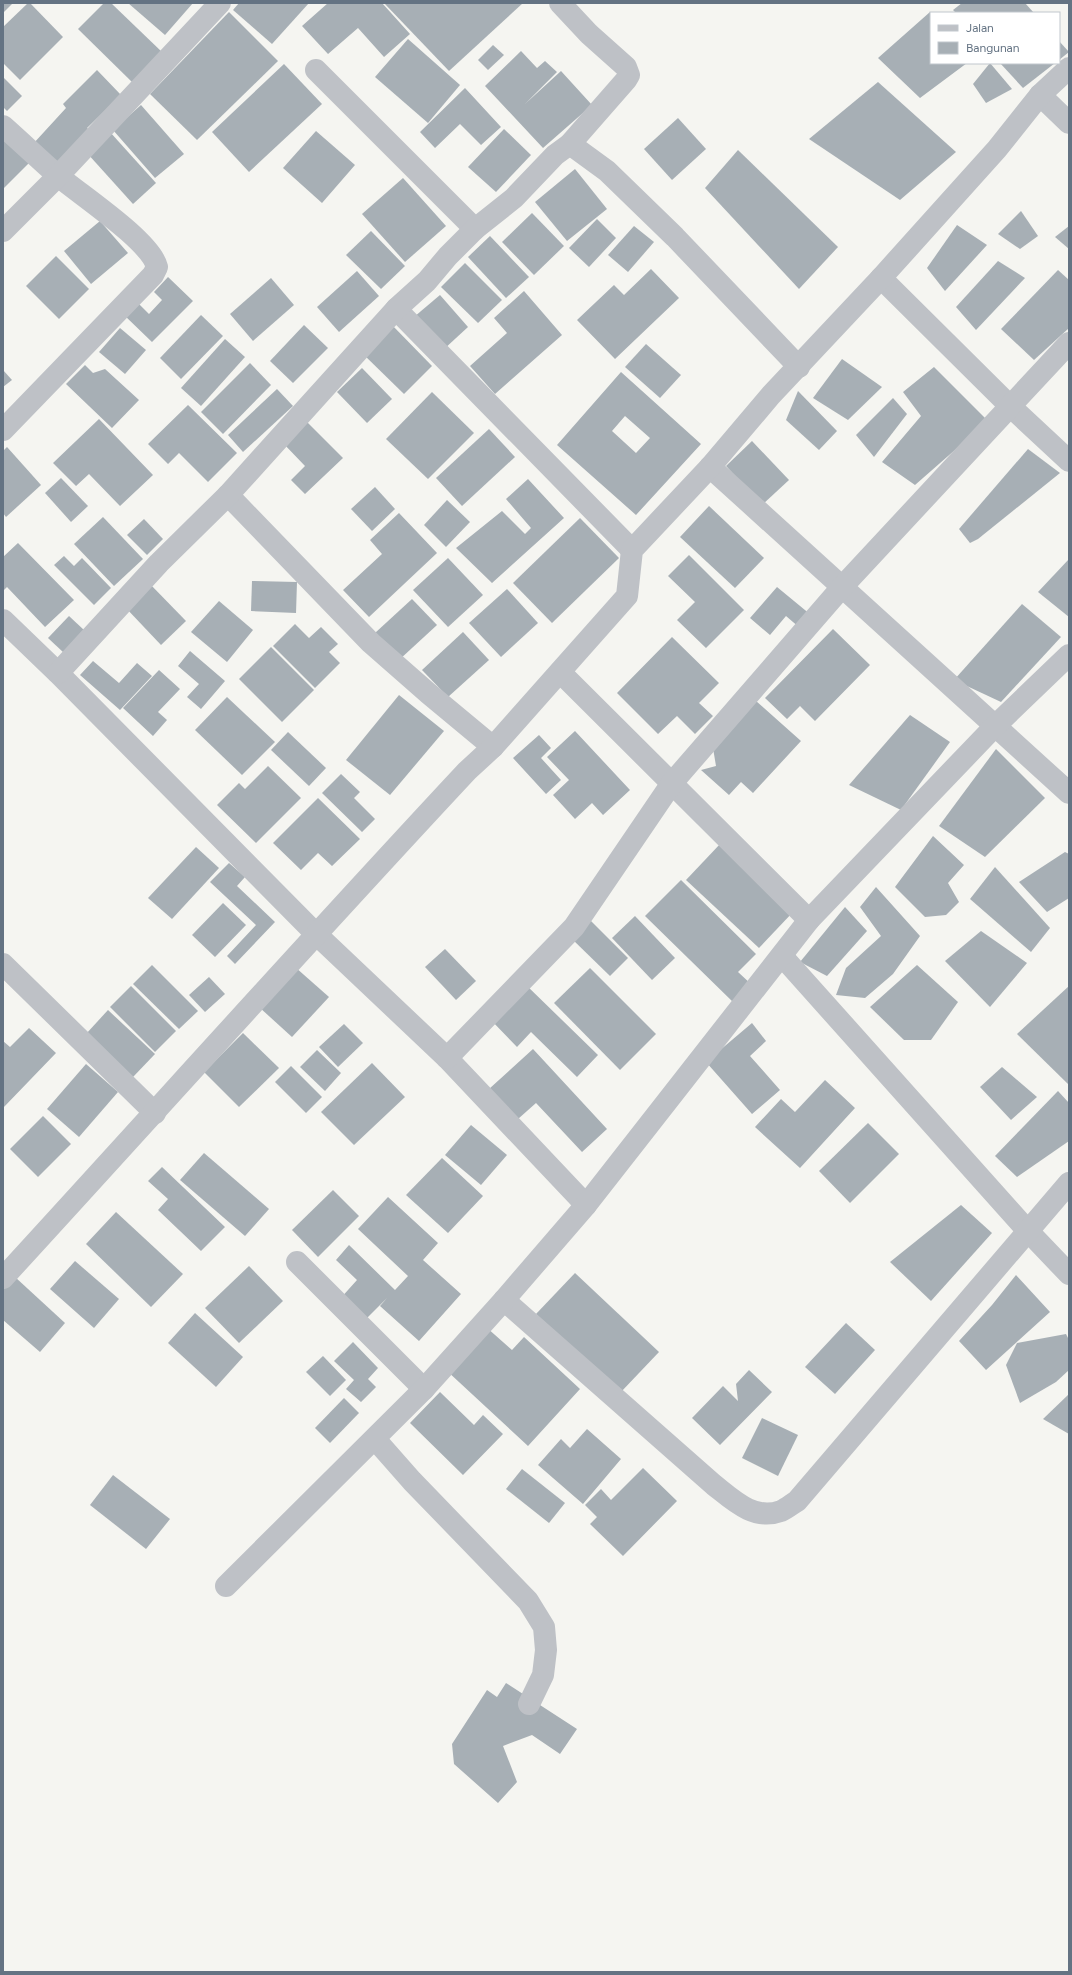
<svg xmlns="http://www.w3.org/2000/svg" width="1072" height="1975" font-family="Figtree,sans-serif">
<rect width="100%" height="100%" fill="#f5f5f1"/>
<!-- building -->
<g fill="#a7afb5" fill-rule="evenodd">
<path d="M 3,3 L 13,3 L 3,13 Z"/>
<path d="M 28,3 L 30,3 L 63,37 L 20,80 L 3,63 L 3,27 Z"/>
<path d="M 104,3 L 111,3 L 163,53 L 133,83 L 78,29 Z"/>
<path d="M 128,3 L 193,3 L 165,35 Z"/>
<path d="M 239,3 L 309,3 L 272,44 L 233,10 Z"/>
<path d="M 328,3 L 382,3 L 410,34 L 384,57 L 358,28 L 328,54 L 302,26 Z"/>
<path d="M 384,3 L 523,3 L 449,71 Z"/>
<path d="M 962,3 L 1025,3 L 1034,13 L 956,13 L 953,10 Z"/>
<path d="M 229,12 L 278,61 L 197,140 L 150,94 Z"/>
<path d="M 930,12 L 931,63 L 967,63 L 920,98 L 878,58 Z"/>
<path d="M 408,39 L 460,85 L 428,123 L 375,77 Z"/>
<path d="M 1059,41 L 1069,52 L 1059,60 Z"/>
<path d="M 493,45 L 504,55 L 488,70 L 478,60 Z"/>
<path d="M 521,51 L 537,68 L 545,61 L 557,72 L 525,104 L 561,71 L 592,105 L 543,148 L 485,86 Z"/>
<path d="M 990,63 L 1012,89 L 986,103 L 973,84 Z"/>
<path d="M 1000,63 L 1055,63 L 1023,88 Z"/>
<path d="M 284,64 L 322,104 L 249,172 L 212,132 Z"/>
<path d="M 97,70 L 121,95 L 87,128 L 92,132 L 59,168 L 33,144 L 66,108 L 63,104 Z"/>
<path d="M 3,77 L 22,96 L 7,111 L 3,107 Z"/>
<path d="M 878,82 L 956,152 L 900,200 L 809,139 Z"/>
<path d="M 465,88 L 501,127 L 481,145 L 460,124 L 435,148 L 420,132 Z"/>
<path d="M 141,105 L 184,154 L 155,178 L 113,130 Z"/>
<path d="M 678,118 L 706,149 L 672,180 L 644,149 Z"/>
<path d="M 504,129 L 531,155 L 496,192 L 468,167 Z"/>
<path d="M 316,131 L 355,165 L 322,203 L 283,168 Z"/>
<path d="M 3,132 L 32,160 L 3,189 Z"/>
<path d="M 110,132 L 156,183 L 133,204 L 87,153 Z"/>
<path d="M 738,150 L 838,247 L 799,289 L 705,188 Z"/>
<path d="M 575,169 L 607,209 L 567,241 L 535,202 Z"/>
<path d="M 403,178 L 446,226 L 405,262 L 362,214 Z"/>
<path d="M 1021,211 L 1038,236 L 1020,249 L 998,234 Z"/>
<path d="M 532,213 L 564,246 L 534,275 L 502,242 Z"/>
<path d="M 597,219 L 616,238 L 589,267 L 569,248 Z"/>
<path d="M 100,221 L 128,253 L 91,284 L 64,251 Z"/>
<path d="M 957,225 L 987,245 L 945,291 L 927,268 Z"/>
<path d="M 634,226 L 654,242 L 628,272 L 608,255 Z"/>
<path d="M 1069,226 L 1069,249 L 1055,237 Z"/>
<path d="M 371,231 L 405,266 L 381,289 L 346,255 Z"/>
<path d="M 490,236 L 529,277 L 506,298 L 468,257 Z"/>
<path d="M 56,256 L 89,289 L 59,319 L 26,286 Z"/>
<path d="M 998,261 L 1025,278 L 976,330 L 956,307 Z"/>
<path d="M 465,263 L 502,300 L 478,323 L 441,287 Z"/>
<path d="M 651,269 L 679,298 L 615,359 L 577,320 L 614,285 L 624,295 Z"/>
<path d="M 1058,270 L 1069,280 L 1069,328 L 1034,360 L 1001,329 Z"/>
<path d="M 357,271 L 379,296 L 339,332 L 317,307 Z"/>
<path d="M 168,277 L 193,301 L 152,342 L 124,315 L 137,302 L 149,314 L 162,300 L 154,292 Z"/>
<path d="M 271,278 L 294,305 L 253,341 L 230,314 Z"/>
<path d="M 524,291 L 562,335 L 495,394 L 470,366 L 507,333 L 494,318 Z"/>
<path d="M 440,295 L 468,327 L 443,350 L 414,317 Z"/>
<path d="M 201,315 L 223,336 L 181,379 L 160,358 Z"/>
<path d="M 391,324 L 432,366 L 404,394 L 362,353 Z"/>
<path d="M 304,325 L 328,348 L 293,383 L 270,361 Z"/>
<path d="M 120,328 L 146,350 L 125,374 L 99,352 Z"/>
<path d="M 225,339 L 245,357 L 201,406 L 181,388 Z"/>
<path d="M 646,344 L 681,375 L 660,398 L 625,367 Z"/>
<path d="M 842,359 L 882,387 L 848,420 L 813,398 Z"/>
<path d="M 250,363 L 271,385 L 223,434 L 201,412 Z"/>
<path d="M 85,365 L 93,373 L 105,369 L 139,400 L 112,428 L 66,384 Z"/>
<path d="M 934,367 L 988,421 L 915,485 L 882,462 L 921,416 L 903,392 Z"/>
<path d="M 362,368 L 392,399 L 367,423 L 337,392 Z"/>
<path d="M 3,370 L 12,380 L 3,387 Z"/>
<path d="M 621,372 L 701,444 L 636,515 L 557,445 ZM 625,416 L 650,438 L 636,453 L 612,431 Z"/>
<path d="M 277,389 L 293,406 L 243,452 L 228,435 Z"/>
<path d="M 798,391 L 837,431 L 819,450 L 786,420 Z"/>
<path d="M 432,392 L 474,433 L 428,479 L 386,439 Z"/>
<path d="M 893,398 L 907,414 L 874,457 L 856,435 Z"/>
<path d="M 188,405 L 237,453 L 208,482 L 179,453 L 168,464 L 148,444 Z"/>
<path d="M 99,419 L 153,475 L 120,506 L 89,474 L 76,486 L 53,463 Z"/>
<path d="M 305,420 L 343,458 L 305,494 L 291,480 L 305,466 L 282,442 Z"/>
<path d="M 489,429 L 515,457 L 462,506 L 436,478 Z"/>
<path d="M 752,441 L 789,480 L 762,505 L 726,466 Z"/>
<path d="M 7,447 L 41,485 L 6,517 L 3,513 L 3,451 Z"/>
<path d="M 1028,449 L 1060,473 L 978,539 L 970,543 L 959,529 Z"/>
<path d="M 61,478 L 88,506 L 71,522 L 45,493 Z"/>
<path d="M 528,479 L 564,518 L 492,583 L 456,548 L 502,511 L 525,534 L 531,528 L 506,499 Z"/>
<path d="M 375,487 L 395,509 L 372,531 L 351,509 Z"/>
<path d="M 447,500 L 470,522 L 446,547 L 424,525 Z"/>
<path d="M 709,506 L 764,558 L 735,588 L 680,537 Z"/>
<path d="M 399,513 L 437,553 L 369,617 L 343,590 L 382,554 L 370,540 Z"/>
<path d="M 103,517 L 143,559 L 114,586 L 74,544 Z"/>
<path d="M 580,518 L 619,558 L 552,623 L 513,583 Z"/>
<path d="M 144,519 L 163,539 L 147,555 L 127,535 Z"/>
<path d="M 18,543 L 74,600 L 45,627 L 7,587 L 3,591 L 3,557 Z"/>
<path d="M 689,555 L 744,610 L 706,648 L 677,620 L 695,602 L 668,576 Z"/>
<path d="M 64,556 L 74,566 L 82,558 L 111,588 L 94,605 L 54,565 Z"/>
<path d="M 448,558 L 483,595 L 448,627 L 413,590 Z"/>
<path d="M 1069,559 L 1069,617 L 1038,592 Z"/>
<path d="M 252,581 L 297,582 L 296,613 L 251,611 Z"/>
<path d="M 149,583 L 186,621 L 161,645 L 125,607 Z"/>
<path d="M 777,587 L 811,615 L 800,628 L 786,616 L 770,635 L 750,618 Z"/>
<path d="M 507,589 L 538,623 L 501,657 L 469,623 Z"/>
<path d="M 412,599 L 437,625 L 399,660 L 375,633 Z"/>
<path d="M 219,601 L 253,630 L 227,662 L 191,632 Z"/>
<path d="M 1022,604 L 1061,637 L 1001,702 L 954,680 Z"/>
<path d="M 69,616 L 85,631 L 64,653 L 48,638 Z"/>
<path d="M 295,624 L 309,638 L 321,627 L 338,644 L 329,652 L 340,663 L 315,688 L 273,646 Z"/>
<path d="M 833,629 L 870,665 L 815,721 L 800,706 L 787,719 L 765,698 Z"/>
<path d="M 463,632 L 489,660 L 448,697 L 422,670 Z"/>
<path d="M 672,637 L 719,683 L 699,703 L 713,716 L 695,734 L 677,716 L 658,734 L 617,693 Z"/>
<path d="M 271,647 L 314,690 L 282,722 L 239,679 Z"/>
<path d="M 190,651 L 225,681 L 201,709 L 187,697 L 199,684 L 178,666 Z"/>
<path d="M 93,661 L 119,683 L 137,663 L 152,676 L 120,710 L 80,675 Z"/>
<path d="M 159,670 L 180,689 L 158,712 L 167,720 L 153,736 L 123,708 Z"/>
<path d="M 399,695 L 444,731 L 390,795 L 346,760 Z"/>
<path d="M 227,697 L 275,742 L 242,775 L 195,730 Z"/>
<path d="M 756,701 L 801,741 L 753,793 L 741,782 L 729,795 L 701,770 L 716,766 L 713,748 Z"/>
<path d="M 910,715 L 950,742 L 901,810 L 849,785 Z"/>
<path d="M 575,731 L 630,790 L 603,815 L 592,803 L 575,819 L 553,795 L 569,780 L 547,757 Z"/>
<path d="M 288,732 L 326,768 L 309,786 L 271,750 Z"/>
<path d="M 539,735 L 551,748 L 541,758 L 561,780 L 546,794 L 513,758 Z"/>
<path d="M 996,749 L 1045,798 L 985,857 L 939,826 Z"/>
<path d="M 268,766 L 301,798 L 256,843 L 217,805 L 239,783 L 245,789 Z"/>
<path d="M 341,774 L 360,792 L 354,798 L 375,819 L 362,832 L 322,793 Z"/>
<path d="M 318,798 L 360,839 L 332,866 L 318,853 L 301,870 L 273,843 Z"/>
<path d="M 933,836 L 964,865 L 948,883 L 959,902 L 946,915 L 925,917 L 895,887 Z"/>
<path d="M 721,843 L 794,911 L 759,948 L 686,880 Z"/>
<path d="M 196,847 L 219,868 L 172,919 L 148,898 Z"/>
<path d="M 1065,852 L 1069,854 L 1069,898 L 1047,912 L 1019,882 Z"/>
<path d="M 229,863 L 245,877 L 237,886 L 275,922 L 235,964 L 227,956 L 256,925 L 210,882 Z"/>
<path d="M 995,867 L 1050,928 L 1031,952 L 970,899 Z"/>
<path d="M 681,880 L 756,954 L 738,972 L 752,985 L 734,1003 L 645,916 Z"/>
<path d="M 876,887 L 920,936 L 893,974 L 865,998 L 836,995 L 846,968 L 881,936 L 860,907 Z"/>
<path d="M 223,903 L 246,925 L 215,957 L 192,935 Z"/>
<path d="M 845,907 L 867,931 L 827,976 L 800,962 Z"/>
<path d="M 635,916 L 675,958 L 652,980 L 612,938 Z"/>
<path d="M 589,919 L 628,958 L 610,976 L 571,938 Z"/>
<path d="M 981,931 L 1027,963 L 990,1007 L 945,961 Z"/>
<path d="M 445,949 L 476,981 L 456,1000 L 425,967 Z"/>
<path d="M 152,965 L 198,1011 L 179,1029 L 133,984 Z"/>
<path d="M 917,965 L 958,1002 L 931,1040 L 904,1040 L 870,1007 Z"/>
<path d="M 295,967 L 329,997 L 292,1037 L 259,1007 Z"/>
<path d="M 590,968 L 656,1034 L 620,1070 L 554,1003 Z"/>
<path d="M 209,977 L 225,994 L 205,1012 L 189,995 Z"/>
<path d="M 524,983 L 598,1055 L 577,1077 L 531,1032 L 517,1047 L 489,1018 Z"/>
<path d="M 131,986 L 176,1031 L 155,1052 L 110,1007 Z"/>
<path d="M 1069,986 L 1069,1085 L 1017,1034 Z"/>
<path d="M 108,1010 L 155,1054 L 133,1077 L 86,1034 Z"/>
<path d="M 752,1023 L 766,1041 L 750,1056 L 780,1090 L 752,1114 L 706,1062 Z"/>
<path d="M 344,1024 L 363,1043 L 338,1067 L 319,1047 Z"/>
<path d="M 29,1028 L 56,1053 L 3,1108 L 3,1041 L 10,1047 Z"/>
<path d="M 243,1033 L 279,1068 L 239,1107 L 204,1072 Z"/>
<path d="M 533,1049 L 607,1129 L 582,1152 L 536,1103 L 518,1119 L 489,1089 Z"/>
<path d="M 317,1050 L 341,1073 L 325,1091 L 300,1067 Z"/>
<path d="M 372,1063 L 405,1097 L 354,1145 L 321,1112 Z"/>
<path d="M 86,1064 L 118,1092 L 79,1137 L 47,1109 Z"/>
<path d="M 291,1066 L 322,1097 L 306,1113 L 275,1082 Z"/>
<path d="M 1002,1067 L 1037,1097 L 1011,1120 L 980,1087 Z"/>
<path d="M 825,1080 L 855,1108 L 800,1168 L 755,1127 L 781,1099 L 795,1112 Z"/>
<path d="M 1058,1091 L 1069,1103 L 1069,1141 L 1017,1177 L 995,1156 Z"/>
<path d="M 43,1116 L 71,1144 L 38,1177 L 10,1149 Z"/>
<path d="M 868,1123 L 899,1154 L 850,1203 L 819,1171 Z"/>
<path d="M 471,1125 L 507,1155 L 481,1185 L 445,1155 Z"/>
<path d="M 204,1153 L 269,1209 L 245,1236 L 180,1180 Z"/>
<path d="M 442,1158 L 483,1196 L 448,1233 L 406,1195 Z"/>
<path d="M 162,1167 L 225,1227 L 201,1251 L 158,1210 L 168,1199 L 148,1181 Z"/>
<path d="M 333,1190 L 359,1216 L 318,1257 L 292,1230 Z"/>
<path d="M 388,1197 L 438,1243 L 423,1260 L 461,1294 L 419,1341 L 380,1306 L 387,1298 L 362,1323 L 339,1300 L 357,1280 L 336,1260 L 349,1245 L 395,1290 L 408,1276 L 358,1229 Z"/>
<path d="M 961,1205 L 992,1233 L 931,1301 L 890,1262 Z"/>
<path d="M 116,1212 L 183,1274 L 151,1307 L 86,1244 Z"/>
<path d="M 75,1261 L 119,1299 L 94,1328 L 50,1289 Z"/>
<path d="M 249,1266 L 283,1301 L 239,1343 L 205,1308 Z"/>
<path d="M 575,1273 L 659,1352 L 620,1393 L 536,1314 Z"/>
<path d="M 1016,1275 L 1050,1312 L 986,1370 L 959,1341 L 992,1305 Z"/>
<path d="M 15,1277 L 65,1323 L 40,1352 L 3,1320 L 3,1290 Z"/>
<path d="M 195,1313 L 243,1357 L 216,1387 L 168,1343 Z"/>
<path d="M 846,1323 L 875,1350 L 835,1394 L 805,1367 Z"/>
<path d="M 486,1327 L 512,1350 L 524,1337 L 580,1389 L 528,1446 L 446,1370 Z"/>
<path d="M 1066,1334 L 1069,1340 L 1069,1370 L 1056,1382 L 1020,1403 L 1006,1365 L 1017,1343 Z"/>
<path d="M 353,1342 L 378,1368 L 368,1379 L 376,1387 L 361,1402 L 346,1389 L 354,1380 L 334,1361 Z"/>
<path d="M 323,1356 L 346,1380 L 330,1396 L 306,1372 Z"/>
<path d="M 749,1370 L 772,1392 L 720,1445 L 692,1418 L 723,1386 L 738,1401 L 736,1384 Z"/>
<path d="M 440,1392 L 474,1425 L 483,1415 L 503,1434 L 463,1475 L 410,1423 Z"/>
<path d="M 1069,1394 L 1069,1434 L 1043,1419 Z"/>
<path d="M 344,1398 L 359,1413 L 330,1443 L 315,1428 Z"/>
<path d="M 762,1418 L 798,1435 L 778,1476 L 742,1458 Z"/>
<path d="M 587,1429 L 621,1459 L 583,1504 L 538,1465 L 561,1439 L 570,1448 Z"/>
<path d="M 643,1468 L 677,1501 L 623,1556 L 590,1524 L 597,1517 L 585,1505 L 601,1489 L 611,1500 Z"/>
<path d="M 522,1469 L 565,1503 L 549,1523 L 506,1489 Z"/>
<path d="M 113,1475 L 170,1519 L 146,1549 L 90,1505 Z"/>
<path d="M 506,1683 L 577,1729 L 560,1754 L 532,1735 L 503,1746 L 517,1782 L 498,1803 L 454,1764 L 452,1744 L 487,1690 L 497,1697 Z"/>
</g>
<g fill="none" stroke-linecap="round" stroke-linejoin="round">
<!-- minor -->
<g stroke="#bec1c6" stroke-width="22">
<path d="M 316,70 L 475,229"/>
<path d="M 1040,95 L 1069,123"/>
<path d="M 3,126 C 21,142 39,159 57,175 C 79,194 151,241 157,267 L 153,275 L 3,430"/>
<path d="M 570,144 L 607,171 L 675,237 L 799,367"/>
<path d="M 3,231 L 58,176 L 220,3"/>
<path d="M 881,278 L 1010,406 L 1069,461"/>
<path d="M 396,309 L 632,550"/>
<path d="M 710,467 L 1069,793"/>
<path d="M 228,495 L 371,643 L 428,693 L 493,747"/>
<path d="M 3,620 L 58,673 L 315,933 L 447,1058 L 586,1205"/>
<path d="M 560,672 L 809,920"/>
<path d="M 58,673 L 159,563 L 228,495 L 396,309 L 427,281 L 448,256 L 475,229 L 514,198 L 555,155 L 570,144 L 626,80 L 629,75 L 626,67 L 589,34 L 560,3"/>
<path d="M 782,956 L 1027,1230 L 1069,1274"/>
<path d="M 3,964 L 155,1113"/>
<path d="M 447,1058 L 574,927 L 672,783 L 842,587 L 1069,343"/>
<path d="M 297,1262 L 424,1389"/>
<path d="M 3,1278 C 158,1109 311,938 467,771 L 493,747 L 627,596 L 632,550 L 710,467 L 771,395 L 881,278 L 997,149 L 1040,95 L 1069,68"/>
<path d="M 504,1300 L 714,1485 C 733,1500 754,1521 781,1511 C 786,1509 792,1504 797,1501 L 1069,1183"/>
<path d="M 375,1439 L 412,1481 L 528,1601 L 544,1627 L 546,1650 L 543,1675 L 529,1704"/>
<path d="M 226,1586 L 424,1389 L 504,1300 L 586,1205 L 809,920 L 995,726 L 1069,655"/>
</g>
</g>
<!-- border -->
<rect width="1072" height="1975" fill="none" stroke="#647383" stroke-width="8"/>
<!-- legend -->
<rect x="930" y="12" width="130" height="52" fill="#ffffff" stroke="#c1c7cd"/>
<rect x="938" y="25" width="20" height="6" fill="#bec1c6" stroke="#c1c7cd"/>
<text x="966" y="32" font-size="12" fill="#647383">Jalan</text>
<rect x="938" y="42" width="20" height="12" fill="#a7afb5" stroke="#c1c7cd"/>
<text x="966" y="52" font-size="12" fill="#647383">Bangunan</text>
</svg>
